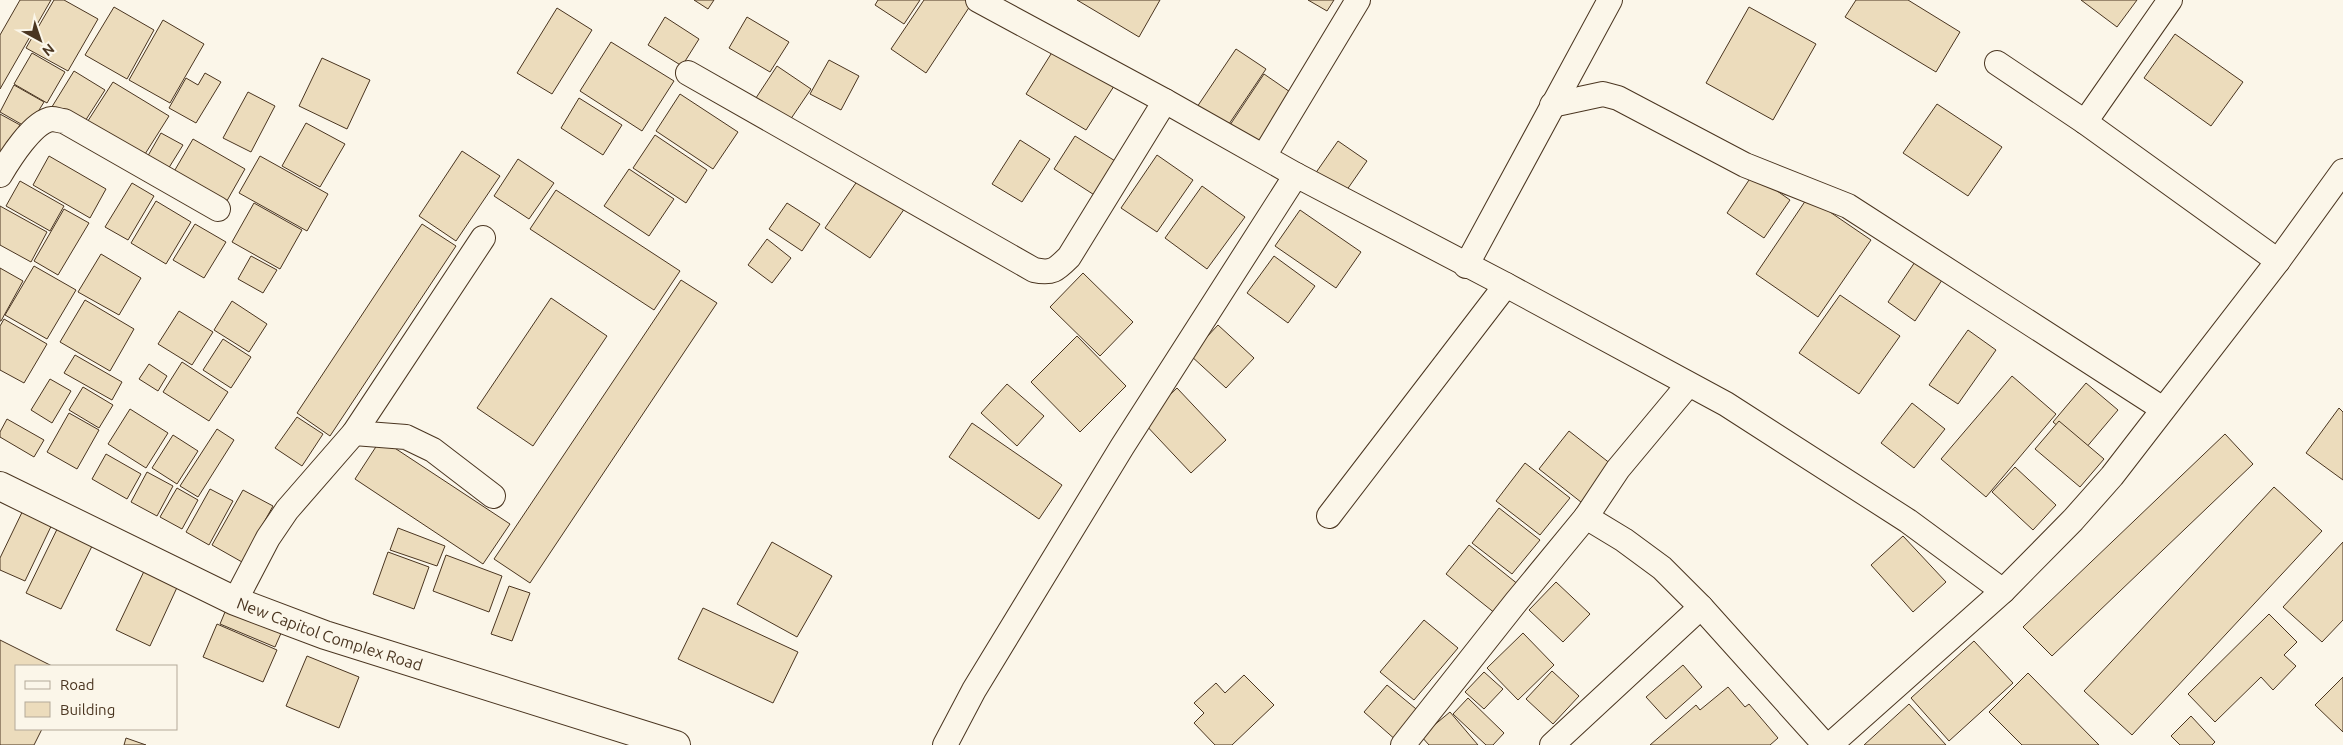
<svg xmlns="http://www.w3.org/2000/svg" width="2343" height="745" font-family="Ubuntu,sans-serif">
<rect width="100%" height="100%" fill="#fbf6e9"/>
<!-- building -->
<g fill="#ecdcbc" stroke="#4a3520">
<path d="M 20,0 L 51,0 L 0,89 L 0,35 Z"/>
<path d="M 54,0 L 64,0 L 98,19 L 68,71 L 26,48 Z"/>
<path d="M 694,0 L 714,0 L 708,9 Z"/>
<path d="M 878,0 L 920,0 L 904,24 L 875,5 Z"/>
<path d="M 924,0 L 968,0 L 972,3 L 926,73 L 891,49 Z"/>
<path d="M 1077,0 L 1160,0 L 1139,37 Z"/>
<path d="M 1308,0 L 1334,0 L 1327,11 Z"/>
<path d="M 1856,0 L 1908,0 L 1960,32 L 1936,72 L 1845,17 Z"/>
<path d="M 2081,0 L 2137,0 L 2117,27 Z"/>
<path d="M 114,7 L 154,30 L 127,79 L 85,55 Z"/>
<path d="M 1749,7 L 1816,44 L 1773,120 L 1706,83 Z"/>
<path d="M 557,8 L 592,30 L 552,94 L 517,73 Z"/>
<path d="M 665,17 L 699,39 L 682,66 L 648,45 Z"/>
<path d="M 747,17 L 789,42 L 770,72 L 729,48 Z"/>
<path d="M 163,20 L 204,44 L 170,103 L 129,80 Z"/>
<path d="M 2175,34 L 2243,82 L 2211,126 L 2144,78 Z"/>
<path d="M 611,42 L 674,81 L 642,131 L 580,91 Z"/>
<path d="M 1056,46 L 1116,83 L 1086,130 L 1026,94 Z"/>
<path d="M 1236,49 L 1266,69 L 1227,127 L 1197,107 Z"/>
<path d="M 32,53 L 65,72 L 47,103 L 14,84 Z"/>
<path d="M 322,58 L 370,80 L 347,129 L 299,106 Z"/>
<path d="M 829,60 L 859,76 L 841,110 L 810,94 Z"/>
<path d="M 777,66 L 811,89 L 786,126 L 752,104 Z"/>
<path d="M 74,71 L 105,90 L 80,129 L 50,110 Z"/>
<path d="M 205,73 L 221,82 L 196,123 L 169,108 L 186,78 L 198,85 Z"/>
<path d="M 1264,74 L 1293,94 L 1260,144 L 1230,125 Z"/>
<path d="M 113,82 L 169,116 L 140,162 L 84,127 Z"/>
<path d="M 14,85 L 44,102 L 28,128 L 0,112 Z"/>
<path d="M 248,92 L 275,106 L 251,152 L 223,138 Z"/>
<path d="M 680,94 L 738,132 L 713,169 L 656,131 Z"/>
<path d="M 579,98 L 622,125 L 603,155 L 561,128 Z"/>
<path d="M 1937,104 L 2002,147 L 1968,196 L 1903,153 Z"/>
<path d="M 0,114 L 20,125 L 0,160 Z"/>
<path d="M 306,123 L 345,144 L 320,187 L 282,166 Z"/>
<path d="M 161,133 L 183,145 L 165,174 L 145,161 Z"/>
<path d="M 655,135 L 707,170 L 686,203 L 633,168 Z"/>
<path d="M 1075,136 L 1120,164 L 1099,198 L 1054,169 Z"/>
<path d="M 193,139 L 245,169 L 224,206 L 172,175 Z"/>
<path d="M 1020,140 L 1050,159 L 1022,202 L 992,184 Z"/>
<path d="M 1338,141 L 1367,161 L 1344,194 L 1315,174 Z"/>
<path d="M 462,151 L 500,176 L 456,241 L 419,216 Z"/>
<path d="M 1157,155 L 1193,180 L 1157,232 L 1121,208 Z"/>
<path d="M 49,156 L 106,189 L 90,218 L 33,185 Z"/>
<path d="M 260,156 L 328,194 L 307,231 L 239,193 Z"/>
<path d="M 518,159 L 554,183 L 529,219 L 494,196 Z"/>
<path d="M 629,169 L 674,199 L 649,236 L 604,206 Z"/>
<path d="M 1753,174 L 1790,200 L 1764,238 L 1727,213 Z"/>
<path d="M 860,177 L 905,208 L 870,258 L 825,228 Z"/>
<path d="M 20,181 L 64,206 L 50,231 L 6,206 Z"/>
<path d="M 132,183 L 154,196 L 128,240 L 105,227 Z"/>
<path d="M 1202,186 L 1245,217 L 1207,269 L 1165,238 Z"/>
<path d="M 556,190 L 680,271 L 654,310 L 530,229 Z"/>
<path d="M 1808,197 L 1871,240 L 1818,317 L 1756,274 Z"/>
<path d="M 156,201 L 191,222 L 166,264 L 131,243 Z"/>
<path d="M 254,203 L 302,230 L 280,269 L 232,242 Z"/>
<path d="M 787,203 L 820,224 L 802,251 L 769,229 Z"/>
<path d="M 0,206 L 47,232 L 31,262 L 0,245 Z"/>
<path d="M 64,209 L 89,223 L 58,275 L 34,261 Z"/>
<path d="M 1300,210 L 1361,252 L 1336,288 L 1275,246 Z"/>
<path d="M 195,224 L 226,242 L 204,278 L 173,260 Z"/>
<path d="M 422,224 L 456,246 L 330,436 L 297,413 Z"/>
<path d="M 767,239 L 791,258 L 772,283 L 748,265 Z"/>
<path d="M 101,254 L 141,278 L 119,315 L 78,292 Z"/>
<path d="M 251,256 L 277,270 L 263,293 L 238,279 Z"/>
<path d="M 1274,256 L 1315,286 L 1288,323 L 1247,293 Z"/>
<path d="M 1917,259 L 1944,277 L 1915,321 L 1888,302 Z"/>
<path d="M 34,266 L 76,290 L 47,339 L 5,315 Z"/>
<path d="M 0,268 L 23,281 L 1,321 L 0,321 Z"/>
<path d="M 1083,273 L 1133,322 L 1100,356 L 1050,307 Z"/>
<path d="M 681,280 L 717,303 L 530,583 L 494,559 Z"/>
<path d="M 1840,295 L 1900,336 L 1859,394 L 1799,353 Z"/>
<path d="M 551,298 L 607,336 L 533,446 L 477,408 Z"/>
<path d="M 85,300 L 134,329 L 110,371 L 60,342 Z"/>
<path d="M 232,301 L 267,324 L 249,352 L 214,330 Z"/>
<path d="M 179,311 L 213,332 L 192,365 L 158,344 Z"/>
<path d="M 4,319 L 47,344 L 24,383 L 0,370 L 0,326 Z"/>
<path d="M 1218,325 L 1254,358 L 1226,388 L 1190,355 Z"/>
<path d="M 1968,330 L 1996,350 L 1958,404 L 1929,385 Z"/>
<path d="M 1077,336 L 1126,386 L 1080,432 L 1031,382 Z"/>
<path d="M 223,339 L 251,357 L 231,388 L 203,370 Z"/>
<path d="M 75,355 L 122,382 L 112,400 L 64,373 Z"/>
<path d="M 182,362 L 228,392 L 209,421 L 163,392 Z"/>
<path d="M 149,364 L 167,376 L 158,391 L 139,379 Z"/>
<path d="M 2012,376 L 2056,414 L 1986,497 L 1941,459 Z"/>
<path d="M 50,379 L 71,391 L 52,423 L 31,410 Z"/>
<path d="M 2086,383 L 2118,410 L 2085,449 L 2053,422 Z"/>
<path d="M 1007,384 L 1044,416 L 1017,446 L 981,413 Z"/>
<path d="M 83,387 L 113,405 L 99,428 L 69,410 Z"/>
<path d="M 1177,388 L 1226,440 L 1191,473 L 1142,421 Z"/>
<path d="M 1912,403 L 1945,429 L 1914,468 L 1881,443 Z"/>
<path d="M 2339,408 L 2343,412 L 2343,480 L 2306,453 Z"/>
<path d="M 130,409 L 168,433 L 146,468 L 108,444 Z"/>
<path d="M 69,413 L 99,430 L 77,469 L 47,452 Z"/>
<path d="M 297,417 L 323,434 L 302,466 L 275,448 Z"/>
<path d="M 7,419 L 44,440 L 34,457 L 0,437 L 0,432 Z"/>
<path d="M 2059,421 L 2104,459 L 2080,487 L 2035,449 Z"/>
<path d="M 972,423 L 1062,485 L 1039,519 L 949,457 Z"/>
<path d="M 217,429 L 234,440 L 198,497 L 180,486 Z"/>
<path d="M 1569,431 L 1616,468 L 1586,506 L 1539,469 Z"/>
<path d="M 2225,434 L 2253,464 L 2052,656 L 2023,627 Z"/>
<path d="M 173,435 L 198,451 L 177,484 L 152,468 Z"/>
<path d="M 381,439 L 510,524 L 483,564 L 355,479 Z"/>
<path d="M 106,454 L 141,474 L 127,499 L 92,479 Z"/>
<path d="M 1525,463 L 1570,498 L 1540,535 L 1496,501 Z"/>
<path d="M 2015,467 L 2056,505 L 2033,530 L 1992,492 Z"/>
<path d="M 147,472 L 173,486 L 157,516 L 131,502 Z"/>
<path d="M 2274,487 L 2322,531 L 2132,735 L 2084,691 Z"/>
<path d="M 177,488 L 198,500 L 182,529 L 160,517 Z"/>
<path d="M 210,489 L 233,501 L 209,545 L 186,532 Z"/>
<path d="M 243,490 L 273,506 L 242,562 L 212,545 Z"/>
<path d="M 27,502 L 56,516 L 25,581 L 0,570 L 0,558 Z"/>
<path d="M 1499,508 L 1540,540 L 1512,574 L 1472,543 Z"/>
<path d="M 62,519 L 97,536 L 61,609 L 26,593 Z"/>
<path d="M 398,528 L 445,546 L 437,566 L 390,550 Z"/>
<path d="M 1903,536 L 1946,582 L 1913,612 L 1871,565 Z"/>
<path d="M 772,542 L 832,576 L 797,637 L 737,604 Z"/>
<path d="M 2343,542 L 2343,620 L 2322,642 L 2283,607 Z"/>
<path d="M 1469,545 L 1524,589 L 1501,618 L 1446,574 Z"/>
<path d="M 388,552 L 429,567 L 414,609 L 373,594 Z"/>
<path d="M 446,555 L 502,576 L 489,612 L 433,591 Z"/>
<path d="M 147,565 L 180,581 L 150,646 L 116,630 Z"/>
<path d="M 1556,582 L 1590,614 L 1563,642 L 1529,610 Z"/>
<path d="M 509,586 L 530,593 L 512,641 L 491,634 Z"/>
<path d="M 230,600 L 285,624 L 275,647 L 220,624 Z"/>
<path d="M 703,608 L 798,652 L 773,703 L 678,659 Z"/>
<path d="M 2269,614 L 2297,642 L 2284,655 L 2296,666 L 2273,690 L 2261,677 L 2215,722 L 2188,694 Z"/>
<path d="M 1424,620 L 1458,648 L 1414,700 L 1380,672 Z"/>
<path d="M 217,624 L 277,650 L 263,682 L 203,657 Z"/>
<path d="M 1523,633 L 1554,665 L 1518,700 L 1487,668 Z"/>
<path d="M 0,640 L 52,666 L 16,666 L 16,729 L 42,729 L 34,745 L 0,745 Z"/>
<path d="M 1974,641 L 2013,683 L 1949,741 L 1911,698 Z"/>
<path d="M 307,656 L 359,677 L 339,728 L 286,706 Z"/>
<path d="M 1683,665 L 1702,687 L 1666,719 L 1646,697 Z"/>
<path d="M 1552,671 L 1579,696 L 1553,724 L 1526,699 Z"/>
<path d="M 1484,672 L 1503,689 L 1484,709 L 1465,692 Z"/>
<path d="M 2028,673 L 2099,745 L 2022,745 L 1989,712 Z"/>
<path d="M 1244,675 L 1274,705 L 1232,745 L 1215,745 L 1194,723 L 1204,713 L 1194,703 L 1216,683 L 1225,693 Z"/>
<path d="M 2343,677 L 2343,732 L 2315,705 Z"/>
<path d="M 1387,685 L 1421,713 L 1397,741 L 1364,712 Z"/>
<path d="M 1728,687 L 1745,707 L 1749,704 L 1778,738 L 1770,745 L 1650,745 L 1696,705 L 1700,710 Z"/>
<path d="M 1468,698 L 1504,733 L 1493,745 L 1486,745 L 1453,714 Z"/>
<path d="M 1909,704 L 1946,745 L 1864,745 Z"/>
<path d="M 1450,712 L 1478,745 L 1429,745 L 1421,736 Z"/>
<path d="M 2191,716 L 2215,742 L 2212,745 L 2180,745 L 2171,736 Z"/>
<path d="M 126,738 L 146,745 L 124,745 Z"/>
</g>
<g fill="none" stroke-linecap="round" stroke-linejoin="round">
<defs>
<g id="street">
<path d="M 978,0 L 1165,101 L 1296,175"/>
<path d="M 1997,63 L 2085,122 L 2278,261"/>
<path d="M 688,73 L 1034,270 C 1052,274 1056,270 1069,257 L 1165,101"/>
<path d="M 1552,105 L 1603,94 L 1618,98 L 1745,165 L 1848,206 L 2163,409"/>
<path d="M 2085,122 L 2170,0"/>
<path d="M 1264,156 L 1358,0"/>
<path d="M 0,175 C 9,160 33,121 52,119 C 56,119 60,121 64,121 L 218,209"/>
<path d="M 1466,266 L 1610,0"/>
<path d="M 354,433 L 406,437 L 433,450 L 493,496"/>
<path d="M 1329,516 L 1506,285"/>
<path d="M 1586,517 L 1618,469 L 1688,385"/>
<path d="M 235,601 L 268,538 L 287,510 L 354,433 L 483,238"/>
<path d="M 945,745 L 974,690 L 1122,447 L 1296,175 L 1506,285 L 1726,404 L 1908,521 L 2003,591"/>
<path d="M 1403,745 L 1516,602 L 1586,517 L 1624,540 L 1662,568 L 1701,607 L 1825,745"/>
<path d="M 1552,745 L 1701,607"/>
<path d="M 1830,745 L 2003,591 L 2073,520 L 2112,476 L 2278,261 L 2343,171"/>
</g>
<g id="secondary">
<path id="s1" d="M 0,486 L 235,601 L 325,635 L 676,745"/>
</g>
</defs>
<!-- street casing -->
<use href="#street" stroke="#4a3520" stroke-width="26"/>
<!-- secondary casing -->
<use href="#secondary" stroke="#4a3520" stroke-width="30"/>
<!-- street -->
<use href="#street" stroke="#fbf6e9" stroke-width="24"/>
<!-- secondary -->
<use href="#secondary" stroke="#fbf6e9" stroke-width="28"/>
</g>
<g text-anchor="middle" stroke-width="4" stroke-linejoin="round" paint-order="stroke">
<!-- street labels -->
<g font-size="16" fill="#4a3520" stroke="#fbf6e9">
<text dy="6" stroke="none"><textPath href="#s1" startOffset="362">New Capitol Complex Road</textPath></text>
</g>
</g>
<!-- legend -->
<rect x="15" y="665" width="162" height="65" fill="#fbf6e9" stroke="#b4a999"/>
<rect x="25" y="681" width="25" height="8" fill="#fbf6e9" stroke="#b4a999"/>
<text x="60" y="690" font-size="15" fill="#4a3520">Road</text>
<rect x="25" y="702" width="25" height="15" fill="#ecdcbc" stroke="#b4a999"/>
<text x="60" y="715" font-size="15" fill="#4a3520">Building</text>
<!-- north arrow -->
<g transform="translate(40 40) rotate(140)" stroke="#fbf6e9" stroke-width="4" paint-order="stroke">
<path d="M0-4L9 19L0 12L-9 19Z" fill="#4a3520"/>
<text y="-8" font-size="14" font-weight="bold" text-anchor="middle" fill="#4a3520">N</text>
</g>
</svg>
